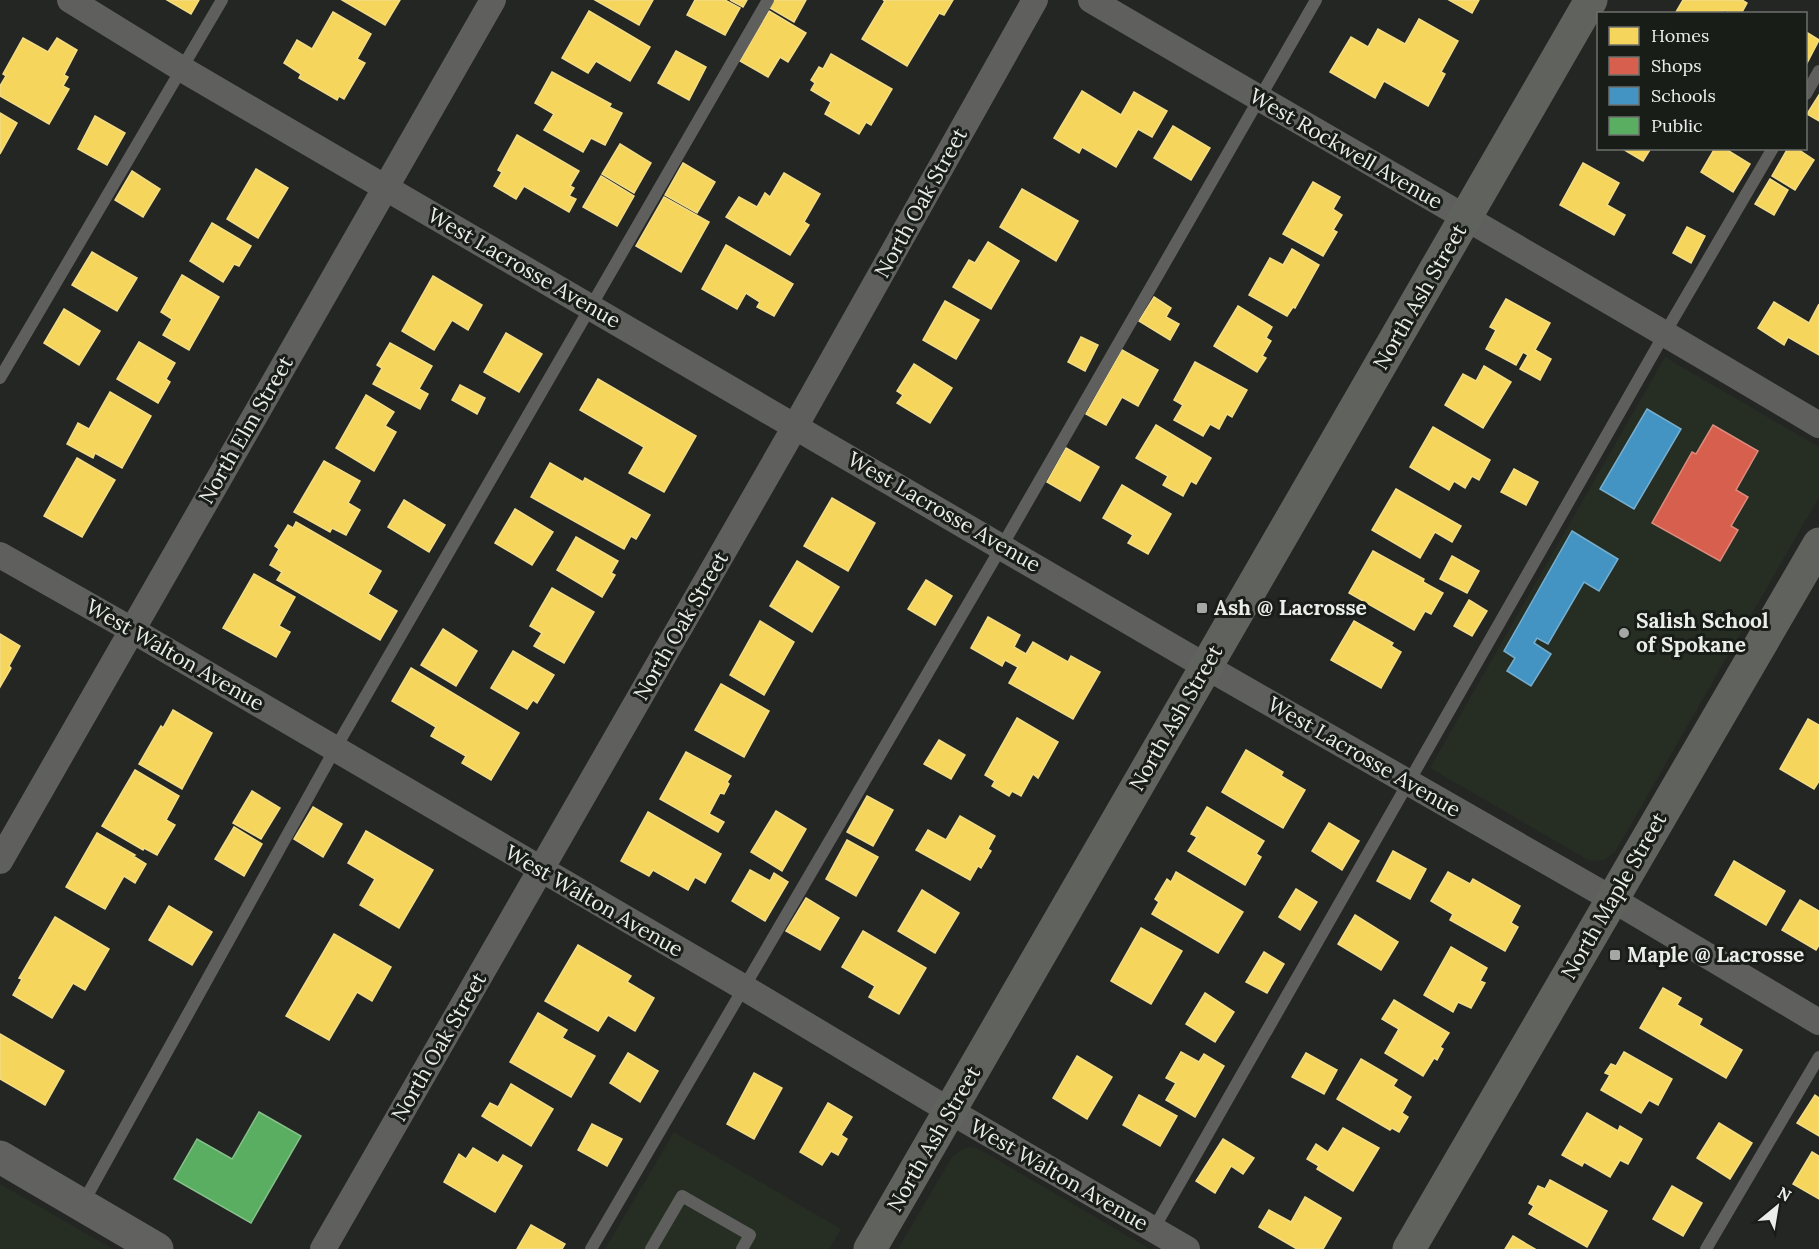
<svg xmlns="http://www.w3.org/2000/svg" width="1819" height="1249" font-family="Lora,serif">
<rect width="100%" height="100%" fill="#242623"/>
<!-- built -->
<g fill="#262e24">
<path d="M 1665,357 L 1819,447 L 1819,497 L 1615,852 L 1604,860 L 1590,861 L 1430,768 Z"/>
<path d="M 674,1132 L 841,1229 L 829,1249 L 605,1249 Z"/>
<path d="M 970,1147 L 979,1149 L 1150,1249 L 898,1249 L 952,1157 L 963,1149 Z"/>
<path d="M 0,1183 L 0,1184 L 113,1249 L 0,1249 Z"/>
</g>
<!-- homes -->
<g fill="#f6d55c" stroke="#f2dc86" stroke-width="1.5">
<path d="M 167,0 L 199,0 L 191,14 Z"/>
<path d="M 342,0 L 400,0 L 385,25 Z"/>
<path d="M 595,0 L 653,0 L 639,25 Z"/>
<path d="M 695,0 L 725,0 L 740,8 L 725,35 L 687,15 Z"/>
<path d="M 730,0 L 747,0 L 743,7 Z"/>
<path d="M 774,0 L 806,0 L 794,22 L 770,8 Z"/>
<path d="M 883,0 L 953,0 L 944,15 L 939,13 L 907,66 L 862,39 L 885,1 Z"/>
<path d="M 1449,0 L 1479,0 L 1472,13 Z"/>
<path d="M 1683,0 L 1742,0 L 1747,3 L 1741,14 L 1730,14 L 1724,10 L 1722,14 L 1679,14 L 1676,12 Z"/>
<path d="M 589,11 L 650,47 L 630,81 L 596,61 L 588,73 L 562,58 Z"/>
<path d="M 769,11 L 806,33 L 788,62 L 780,57 L 768,77 L 740,61 Z"/>
<path d="M 333,12 L 371,34 L 357,59 L 365,63 L 344,99 L 339,96 L 337,100 L 299,78 L 301,74 L 284,63 L 297,40 L 312,49 Z"/>
<path d="M 1419,19 L 1458,41 L 1441,72 L 1445,74 L 1428,106 L 1384,81 L 1375,98 L 1330,72 L 1351,37 L 1368,47 L 1378,29 L 1405,44 Z"/>
<path d="M 1806,32 L 1819,40 L 1806,65 Z"/>
<path d="M 23,38 L 48,52 L 57,38 L 77,50 L 64,75 L 68,77 L 63,86 L 69,89 L 49,124 L 0,96 L 0,86 L 6,76 L 3,74 Z"/>
<path d="M 676,51 L 706,67 L 689,100 L 658,83 Z"/>
<path d="M 831,54 L 892,89 L 871,125 L 866,122 L 859,134 L 825,114 L 831,102 L 811,90 L 815,83 L 811,80 L 819,67 L 823,69 Z"/>
<path d="M 552,72 L 611,104 L 609,107 L 622,113 L 605,145 L 591,138 L 583,152 L 544,130 L 554,114 L 535,103 Z"/>
<path d="M 1082,91 L 1121,115 L 1134,92 L 1167,111 L 1152,137 L 1138,129 L 1116,167 L 1082,147 L 1079,153 L 1054,138 Z"/>
<path d="M 1819,95 L 1819,121 L 1807,114 Z"/>
<path d="M 0,113 L 17,123 L 0,154 Z"/>
<path d="M 95,116 L 125,133 L 107,165 L 78,149 Z"/>
<path d="M 1173,126 L 1210,148 L 1191,180 L 1154,158 Z"/>
<path d="M 517,135 L 579,171 L 570,186 L 574,188 L 569,196 L 576,199 L 569,212 L 524,186 L 516,199 L 494,186 L 502,172 L 498,170 Z"/>
<path d="M 620,144 L 651,163 L 634,193 L 602,174 Z"/>
<path d="M 1621,148 L 1651,148 L 1643,161 Z"/>
<path d="M 1715,148 L 1724,148 L 1750,164 L 1733,192 L 1701,172 Z"/>
<path d="M 1788,148 L 1796,148 L 1814,160 L 1795,190 L 1772,176 Z"/>
<path d="M 683,163 L 715,182 L 697,213 L 665,195 Z"/>
<path d="M 1583,163 L 1619,183 L 1607,205 L 1625,215 L 1614,235 L 1560,205 Z"/>
<path d="M 256,169 L 288,188 L 258,238 L 227,219 Z"/>
<path d="M 132,171 L 160,189 L 143,217 L 115,200 Z"/>
<path d="M 784,173 L 820,194 L 804,222 L 809,225 L 790,255 L 726,217 L 739,197 L 757,207 L 765,193 L 770,197 Z"/>
<path d="M 601,176 L 634,196 L 617,226 L 583,207 Z"/>
<path d="M 1770,179 L 1788,190 L 1774,215 L 1755,204 Z"/>
<path d="M 1313,182 L 1340,197 L 1333,209 L 1342,215 L 1333,230 L 1337,232 L 1323,256 L 1283,234 Z"/>
<path d="M 1022,189 L 1078,221 L 1056,261 L 1000,227 Z"/>
<path d="M 664,197 L 709,222 L 681,272 L 636,246 Z"/>
<path d="M 212,223 L 251,246 L 239,266 L 234,264 L 223,282 L 190,261 Z"/>
<path d="M 1687,227 L 1705,236 L 1691,263 L 1673,253 Z"/>
<path d="M 988,242 L 1019,261 L 991,309 L 953,287 L 969,260 L 975,263 Z"/>
<path d="M 726,245 L 793,284 L 774,316 L 757,307 L 760,302 L 746,293 L 737,309 L 702,289 Z"/>
<path d="M 1292,249 L 1319,265 L 1295,308 L 1293,307 L 1287,316 L 1249,295 L 1270,258 L 1283,265 Z"/>
<path d="M 92,252 L 137,278 L 117,311 L 72,285 Z"/>
<path d="M 182,275 L 219,297 L 189,350 L 163,335 L 172,319 L 161,312 Z"/>
<path d="M 433,276 L 482,305 L 468,330 L 452,320 L 434,350 L 402,331 Z"/>
<path d="M 1154,297 L 1171,308 L 1166,317 L 1179,324 L 1170,340 L 1139,321 Z"/>
<path d="M 1506,299 L 1550,323 L 1535,350 L 1551,359 L 1540,380 L 1520,369 L 1528,355 L 1523,352 L 1516,365 L 1486,349 L 1496,330 L 1490,327 Z"/>
<path d="M 945,301 L 979,320 L 956,359 L 923,340 Z"/>
<path d="M 1774,302 L 1809,323 L 1819,304 L 1819,355 L 1788,337 L 1784,345 L 1758,328 Z"/>
<path d="M 1238,306 L 1272,327 L 1266,338 L 1271,341 L 1262,356 L 1266,358 L 1257,372 L 1214,346 Z"/>
<path d="M 64,309 L 100,331 L 79,365 L 44,343 Z"/>
<path d="M 506,333 L 542,354 L 519,392 L 484,372 Z"/>
<path d="M 1081,337 L 1098,345 L 1085,371 L 1068,362 Z"/>
<path d="M 139,342 L 175,363 L 166,379 L 170,382 L 158,403 L 117,379 Z"/>
<path d="M 390,343 L 432,366 L 419,389 L 428,394 L 420,409 L 373,384 L 382,368 L 377,365 Z"/>
<path d="M 1122,350 L 1158,370 L 1138,406 L 1122,397 L 1106,425 L 1086,414 Z"/>
<path d="M 1195,362 L 1247,390 L 1232,417 L 1227,414 L 1219,429 L 1210,424 L 1203,436 L 1174,420 L 1183,405 L 1174,400 Z"/>
<path d="M 914,364 L 952,388 L 930,423 L 897,403 L 903,395 L 897,391 Z"/>
<path d="M 1484,366 L 1511,382 L 1483,428 L 1445,405 L 1463,374 L 1476,381 Z"/>
<path d="M 598,379 L 696,436 L 664,492 L 629,473 L 644,447 L 580,410 Z"/>
<path d="M 460,385 L 485,398 L 477,414 L 452,400 Z"/>
<path d="M 110,392 L 151,416 L 122,468 L 95,453 L 93,458 L 67,444 L 78,423 L 89,429 Z"/>
<path d="M 366,395 L 394,412 L 385,426 L 396,432 L 374,471 L 336,448 Z"/>
<path d="M 1156,425 L 1211,458 L 1196,484 L 1191,481 L 1183,496 L 1163,485 L 1168,476 L 1136,458 Z"/>
<path d="M 1433,427 L 1490,460 L 1479,480 L 1472,476 L 1465,488 L 1454,481 L 1449,490 L 1410,467 Z"/>
<path d="M 1066,448 L 1099,467 L 1080,501 L 1047,482 Z"/>
<path d="M 77,458 L 115,480 L 82,537 L 44,516 Z"/>
<path d="M 324,461 L 360,481 L 348,503 L 360,510 L 346,535 L 332,528 L 330,532 L 294,512 Z"/>
<path d="M 550,463 L 583,482 L 585,478 L 650,515 L 636,539 L 631,536 L 624,549 L 531,497 Z"/>
<path d="M 1514,469 L 1538,482 L 1526,505 L 1501,492 Z"/>
<path d="M 1122,485 L 1171,514 L 1148,554 L 1128,543 L 1133,535 L 1103,518 Z"/>
<path d="M 1396,489 L 1461,526 L 1452,542 L 1435,532 L 1420,558 L 1372,530 Z"/>
<path d="M 832,498 L 875,523 L 848,571 L 804,546 Z"/>
<path d="M 404,500 L 445,525 L 429,552 L 388,527 Z"/>
<path d="M 515,509 L 553,532 L 532,565 L 495,543 Z"/>
<path d="M 296,522 L 381,571 L 368,594 L 397,611 L 380,640 L 277,580 L 282,572 L 270,565 L 279,549 L 275,546 L 288,525 L 293,528 Z"/>
<path d="M 576,537 L 618,561 L 611,573 L 615,575 L 602,597 L 557,570 Z"/>
<path d="M 1373,551 L 1424,579 L 1423,582 L 1443,593 L 1431,614 L 1425,611 L 1414,630 L 1349,593 Z"/>
<path d="M 1452,556 L 1479,571 L 1467,593 L 1440,579 Z"/>
<path d="M 797,561 L 839,587 L 812,632 L 770,606 Z"/>
<path d="M 254,574 L 295,597 L 279,626 L 290,632 L 276,657 L 223,628 Z"/>
<path d="M 926,580 L 952,596 L 935,625 L 908,609 Z"/>
<path d="M 552,588 L 594,612 L 564,663 L 534,646 L 542,633 L 530,626 Z"/>
<path d="M 1469,600 L 1487,611 L 1472,636 L 1454,626 Z"/>
<path d="M 988,617 L 1020,635 L 1014,647 L 1026,654 L 1033,642 L 1068,662 L 1071,656 L 1100,672 L 1073,719 L 1009,683 L 1018,667 L 1005,660 L 1002,666 L 971,648 Z"/>
<path d="M 760,621 L 794,642 L 764,695 L 730,675 Z"/>
<path d="M 1354,621 L 1393,643 L 1391,646 L 1401,652 L 1381,688 L 1331,660 Z"/>
<path d="M 443,629 L 477,651 L 456,686 L 421,665 Z"/>
<path d="M 0,634 L 20,646 L 9,666 L 11,668 L 0,687 Z"/>
<path d="M 513,651 L 554,675 L 537,703 L 533,700 L 527,709 L 491,688 Z"/>
<path d="M 411,668 L 519,733 L 491,780 L 462,763 L 466,756 L 431,736 L 436,727 L 392,701 Z"/>
<path d="M 721,684 L 769,711 L 744,757 L 695,730 Z"/>
<path d="M 173,710 L 212,733 L 182,789 L 139,764 L 161,726 L 163,728 Z"/>
<path d="M 1017,718 L 1058,742 L 1038,778 L 1033,774 L 1021,796 L 1012,791 L 1009,796 L 992,786 L 995,781 L 985,775 Z"/>
<path d="M 1808,719 L 1819,725 L 1819,781 L 1814,789 L 1780,769 Z"/>
<path d="M 939,740 L 965,755 L 951,779 L 924,764 Z"/>
<path d="M 1246,750 L 1283,772 L 1281,776 L 1305,790 L 1283,828 L 1222,792 Z"/>
<path d="M 686,752 L 731,776 L 727,782 L 729,784 L 724,794 L 720,793 L 709,814 L 724,822 L 718,832 L 660,799 Z"/>
<path d="M 135,770 L 179,796 L 166,820 L 175,825 L 157,855 L 144,848 L 143,850 L 102,826 Z"/>
<path d="M 252,791 L 280,808 L 261,839 L 233,823 Z"/>
<path d="M 867,796 L 893,810 L 873,846 L 847,832 Z"/>
<path d="M 313,807 L 342,824 L 323,857 L 294,839 Z"/>
<path d="M 1207,807 L 1264,841 L 1256,854 L 1261,857 L 1245,885 L 1188,851 L 1197,837 L 1191,834 Z"/>
<path d="M 776,811 L 806,829 L 782,871 L 751,852 Z"/>
<path d="M 648,812 L 721,854 L 705,883 L 695,877 L 688,890 L 653,870 L 649,876 L 621,861 Z"/>
<path d="M 960,816 L 995,836 L 988,849 L 991,851 L 981,868 L 978,866 L 970,880 L 916,850 L 928,830 L 946,840 Z"/>
<path d="M 1329,823 L 1359,841 L 1342,870 L 1312,851 Z"/>
<path d="M 234,827 L 262,844 L 244,876 L 215,859 Z"/>
<path d="M 366,831 L 433,870 L 399,928 L 360,905 L 375,879 L 348,863 Z"/>
<path d="M 97,833 L 135,855 L 133,856 L 146,864 L 135,883 L 124,876 L 105,909 L 66,887 Z"/>
<path d="M 847,840 L 878,857 L 856,896 L 826,879 Z"/>
<path d="M 1393,851 L 1426,869 L 1410,899 L 1377,881 Z"/>
<path d="M 1734,861 L 1785,891 L 1766,925 L 1715,895 Z"/>
<path d="M 750,870 L 770,881 L 774,873 L 788,882 L 765,921 L 732,901 Z"/>
<path d="M 1176,872 L 1243,912 L 1218,953 L 1152,914 L 1159,902 L 1155,899 L 1167,879 L 1171,882 Z"/>
<path d="M 1448,872 L 1470,884 L 1473,879 L 1520,906 L 1511,923 L 1518,927 L 1505,951 L 1450,920 L 1453,914 L 1431,901 Z"/>
<path d="M 1296,889 L 1317,902 L 1300,930 L 1279,917 Z"/>
<path d="M 922,890 L 959,913 L 935,953 L 898,931 Z"/>
<path d="M 806,898 L 839,918 L 820,950 L 786,931 Z"/>
<path d="M 1800,900 L 1819,911 L 1819,945 L 1816,950 L 1782,930 Z"/>
<path d="M 169,906 L 212,932 L 192,965 L 149,940 Z"/>
<path d="M 1355,915 L 1398,942 L 1381,970 L 1338,944 Z"/>
<path d="M 55,917 L 109,949 L 85,990 L 73,983 L 52,1018 L 13,995 L 22,979 L 19,978 Z"/>
<path d="M 1141,928 L 1182,951 L 1151,1004 L 1111,981 Z"/>
<path d="M 863,931 L 926,968 L 899,1014 L 869,997 L 875,986 L 842,967 Z"/>
<path d="M 334,934 L 391,967 L 372,1001 L 357,992 L 329,1040 L 286,1016 Z"/>
<path d="M 578,945 L 631,976 L 627,982 L 654,998 L 635,1031 L 608,1015 L 598,1031 L 545,1001 Z"/>
<path d="M 1451,947 L 1487,968 L 1480,981 L 1485,983 L 1471,1008 L 1458,1002 L 1453,1012 L 1424,995 Z"/>
<path d="M 1264,952 L 1284,964 L 1267,993 L 1246,982 Z"/>
<path d="M 1663,988 L 1681,998 L 1677,1005 L 1702,1019 L 1699,1025 L 1742,1050 L 1726,1078 L 1640,1028 Z"/>
<path d="M 1205,993 L 1234,1012 L 1215,1042 L 1186,1024 Z"/>
<path d="M 1394,1000 L 1449,1033 L 1440,1047 L 1443,1049 L 1437,1060 L 1434,1058 L 1423,1076 L 1385,1053 L 1399,1029 L 1382,1019 Z"/>
<path d="M 538,1013 L 567,1030 L 562,1038 L 595,1056 L 571,1097 L 510,1062 Z"/>
<path d="M 0,1034 L 64,1071 L 45,1105 L 0,1079 Z"/>
<path d="M 1181,1052 L 1199,1062 L 1204,1054 L 1224,1066 L 1195,1117 L 1166,1100 L 1176,1083 L 1166,1078 Z"/>
<path d="M 1624,1052 L 1672,1079 L 1658,1105 L 1649,1100 L 1641,1113 L 1601,1090 L 1610,1075 L 1605,1073 L 1611,1064 L 1616,1066 Z"/>
<path d="M 628,1053 L 658,1071 L 640,1102 L 610,1083 Z"/>
<path d="M 1306,1053 L 1337,1070 L 1324,1094 L 1292,1077 Z"/>
<path d="M 1077,1056 L 1112,1077 L 1087,1119 L 1053,1098 Z"/>
<path d="M 1361,1059 L 1397,1080 L 1393,1086 L 1411,1097 L 1402,1113 L 1408,1117 L 1399,1132 L 1392,1128 L 1390,1130 L 1337,1099 Z"/>
<path d="M 754,1073 L 782,1088 L 754,1139 L 727,1124 Z"/>
<path d="M 511,1084 L 553,1109 L 531,1146 L 482,1116 L 490,1103 L 498,1107 Z"/>
<path d="M 1139,1095 L 1177,1116 L 1160,1146 L 1123,1125 Z"/>
<path d="M 1815,1095 L 1819,1098 L 1819,1136 L 1797,1123 Z"/>
<path d="M 828,1103 L 852,1117 L 841,1135 L 847,1139 L 838,1155 L 831,1151 L 822,1165 L 800,1152 Z"/>
<path d="M 1587,1113 L 1618,1131 L 1620,1126 L 1642,1139 L 1628,1164 L 1620,1160 L 1610,1177 L 1584,1162 L 1582,1166 L 1562,1155 Z"/>
<path d="M 1719,1123 L 1752,1143 L 1730,1179 L 1697,1158 Z"/>
<path d="M 592,1124 L 622,1139 L 607,1166 L 578,1150 Z"/>
<path d="M 1343,1128 L 1379,1148 L 1353,1191 L 1317,1169 L 1319,1166 L 1307,1159 L 1316,1144 L 1328,1152 Z"/>
<path d="M 1223,1139 L 1254,1158 L 1243,1174 L 1231,1166 L 1215,1193 L 1196,1181 Z"/>
<path d="M 473,1148 L 498,1163 L 503,1155 L 522,1166 L 495,1212 L 444,1182 L 459,1154 L 466,1159 Z"/>
<path d="M 1812,1152 L 1819,1156 L 1819,1199 L 1793,1184 Z"/>
<path d="M 1550,1180 L 1607,1211 L 1587,1247 L 1529,1214 L 1534,1206 L 1529,1203 L 1538,1186 L 1545,1189 Z"/>
<path d="M 1672,1186 L 1702,1203 L 1683,1236 L 1653,1219 Z"/>
<path d="M 1305,1197 L 1341,1218 L 1323,1249 L 1297,1249 L 1259,1227 L 1269,1210 L 1291,1222 Z"/>
<path d="M 531,1225 L 565,1244 L 562,1249 L 517,1249 Z"/>
<path d="M 1513,1236 L 1535,1249 L 1505,1249 Z"/>
</g>
<!-- shops -->
<path fill="#d6604d" stroke="#dc8a7c" stroke-width="1.5" d="M 1713,425 L 1758,451 L 1736,490 L 1748,497 L 1731,526 L 1738,530 L 1720,561 L 1652,523 L 1692,452 L 1696,454 Z"/>
<!-- schools -->
<g fill="#4393c3" stroke="#75aece" stroke-width="1.5">
<path d="M 1647,409 L 1681,429 L 1634,509 L 1600,489 Z"/>
<path d="M 1572,531 L 1618,559 L 1599,591 L 1584,582 L 1548,644 L 1537,638 L 1534,643 L 1551,654 L 1531,686 L 1507,671 L 1515,658 L 1504,651 Z"/>
</g>
<!-- public -->
<path fill="#5aae61" stroke="#85c18a" stroke-width="1.5" d="M 259,1112 L 301,1136 L 251,1223 L 174,1179 L 197,1139 L 232,1159 Z"/>
<g fill="none" stroke-linecap="round" stroke-linejoin="round">
<!-- lane -->
<g stroke="#5f605e" stroke-width="12">
<path d="M 1806,94 L 1819,71"/>
<path d="M 0,378 L 222,0"/>
<path d="M 83,1203 L 335,749 L 768,0"/>
<path d="M 1153,1230 L 1665,333 L 1773,148"/>
<path d="M 591,1249 L 1002,546 L 1316,0"/>
<path d="M 651,1249 L 682,1196 L 750,1235 L 742,1249"/>
<path d="M 1706,1249 L 1819,1057"/>
</g>
<!-- street -->
<g stroke="#5f605e" stroke-width="26">
<path d="M 70,0 L 182,69 L 1205,666 L 1612,899 L 1819,1022"/>
<path d="M 1091,0 C 1333,142 1578,281 1819,425"/>
<path d="M 0,555 L 132,630 L 743,987 L 950,1111 L 1187,1249"/>
<path d="M 0,861 L 493,0"/>
<path d="M 323,1249 L 796,425 L 1035,0"/>
</g>
<!-- secondary -->
<path stroke="#616260" stroke-width="33" d="M 0,1157 L 157,1249"/>
<!-- primary -->
<g stroke="#60625e" stroke-width="33">
<path d="M 870,1249 L 1591,0"/>
<path d="M 1409,1249 L 1819,544"/>
</g>
</g>
<!-- markers -->
<g fill="#a5a7a4" stroke="#191d18" stroke-width="2">
<rect x="1196" y="602" width="12" height="12" rx="3"/>
<circle cx="1624" cy="633" r="6"/>
<rect x="1609" y="949" width="12" height="12" rx="3"/>
</g>
<g text-anchor="middle" stroke-width="6" stroke-linejoin="round" paint-order="stroke">
<!-- street labels -->
<g font-size="21" fill="#eaede9" stroke="#191d18">
<text transform="translate(1346 149) rotate(30)" y="7">West Rockwell Avenue</text>
<text transform="translate(921 203) rotate(-61)" y="7">North Oak Street</text>
<text transform="translate(524 268) rotate(30)" y="7">West Lacrosse Avenue</text>
<text transform="translate(1420 297) rotate(-60)" y="7">North Ash Street</text>
<text transform="translate(246 430) rotate(-60)" y="7">North Elm Street</text>
<text transform="translate(944 512) rotate(30)" y="7">West Lacrosse Avenue</text>
<text transform="translate(681 626) rotate(-60)" y="7">North Oak Street</text>
<text transform="translate(175 655) rotate(30)" y="7">West Walton Avenue</text>
<text transform="translate(1176 718) rotate(-60)" y="7">North Ash Street</text>
<text transform="translate(1364 757) rotate(30)" y="7">West Lacrosse Avenue</text>
<text transform="translate(1614 896) rotate(-60)" y="7">North Maple Street</text>
<text transform="translate(594 901) rotate(30)" y="7">West Walton Avenue</text>
<text transform="translate(439 1047) rotate(-60)" y="7">North Oak Street</text>
<text transform="translate(934 1139) rotate(-60)" y="7">North Ash Street</text>
<text transform="translate(1059 1175) rotate(30)" y="7">West Walton Avenue</text>
</g>
<!-- poi labels -->
<g font-size="21" font-weight="bold" fill="#eaede9" stroke="#191d18" text-anchor="start">
<text x="1214" y="615">Ash @ Lacrosse</text>
<text x="1636" y="628">Salish School<tspan x="1636" dy="24">of Spokane</tspan></text>
<text x="1627" y="962">Maple @ Lacrosse</text>
</g>
</g>
<!-- legend -->
<rect x="1597" y="12" width="210" height="138" fill="#191d18" stroke="#6d706c" stroke-width="1.5"/>
<rect x="1609" y="27" width="30" height="18" fill="#f6d55c" stroke="#6d706c" stroke-width="1.5"/>
<text x="1651" y="42" font-size="18" fill="#eaede9">Homes</text>
<rect x="1609" y="57" width="30" height="18" fill="#d6604d" stroke="#6d706c" stroke-width="1.5"/>
<text x="1651" y="72" font-size="18" fill="#eaede9">Shops</text>
<rect x="1609" y="87" width="30" height="18" fill="#4393c3" stroke="#6d706c" stroke-width="1.5"/>
<text x="1651" y="102" font-size="18" fill="#eaede9">Schools</text>
<rect x="1609" y="117" width="30" height="18" fill="#5aae61" stroke="#6d706c" stroke-width="1.5"/>
<text x="1651" y="132" font-size="18" fill="#eaede9">Public</text>
<!-- north arrow -->
<g transform="translate(1777 1207) rotate(30)" stroke="#191d18" stroke-width="4.5" paint-order="stroke">
<path d="M0-4.5L10 22L0 15L-10 22Z" fill="#eaede9"/>
<text y="-9" font-size="16" font-weight="bold" text-anchor="middle" fill="#eaede9">N</text>
</g>
</svg>
